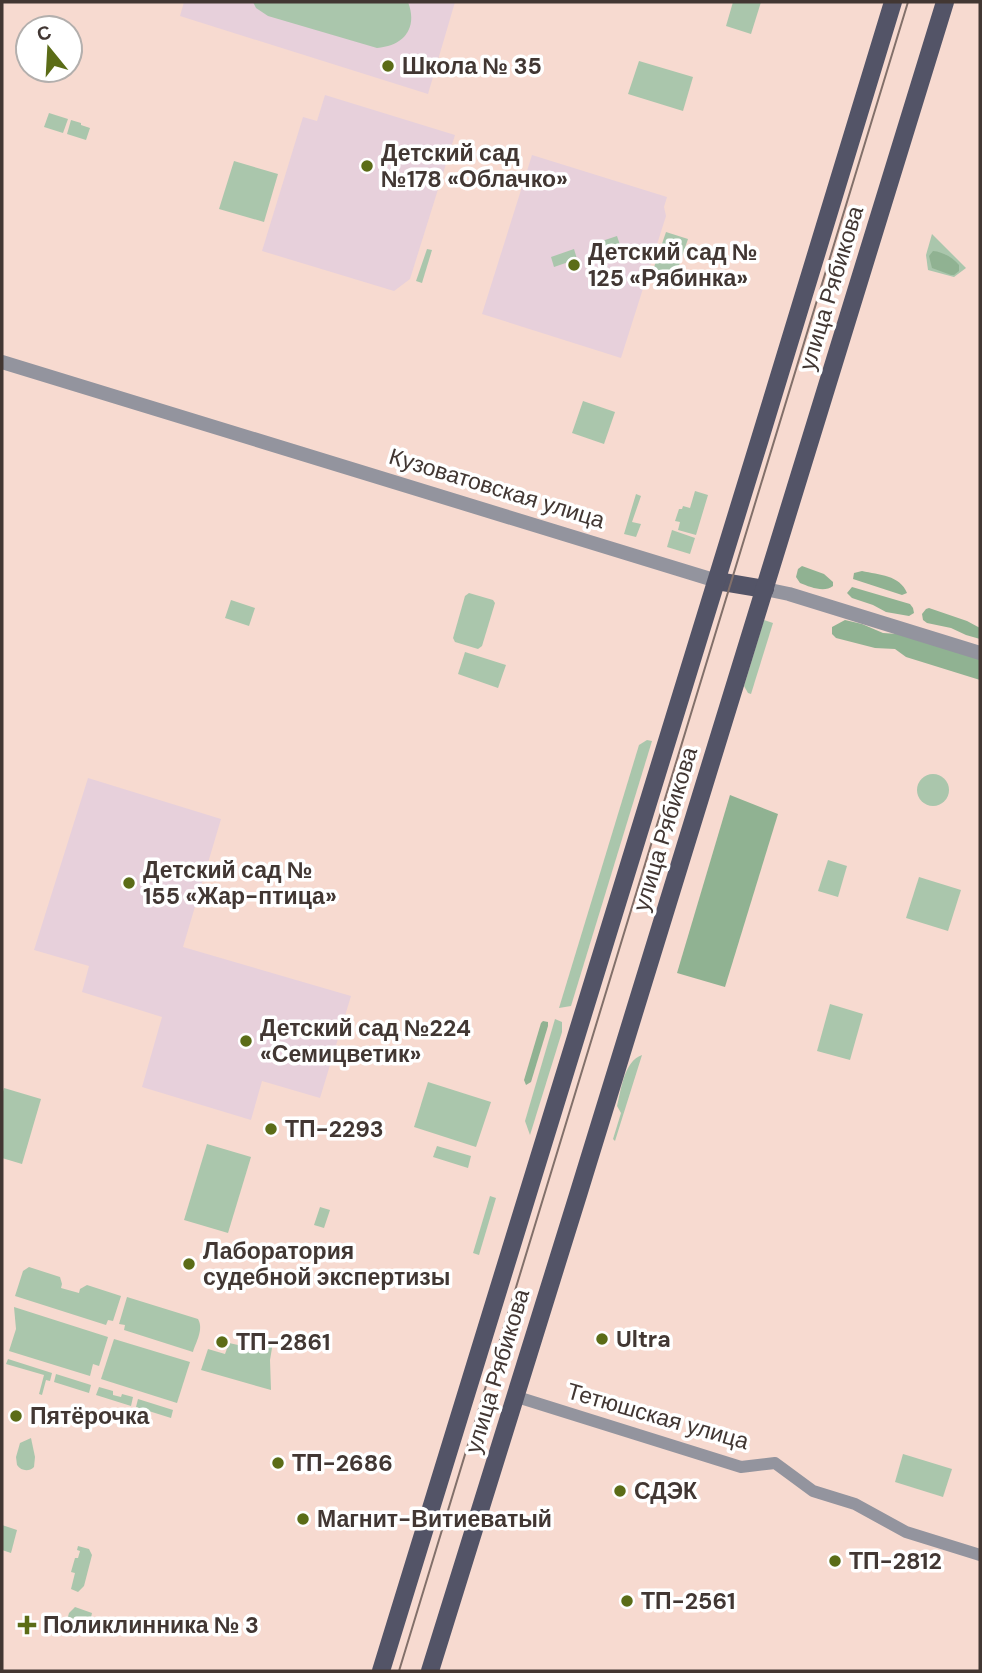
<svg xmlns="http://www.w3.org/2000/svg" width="982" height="1673" font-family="'DM Sans',sans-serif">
<rect width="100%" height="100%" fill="#f7dad0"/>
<!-- education -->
<g fill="#e7d0db">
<path d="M 184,2 L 455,2 L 428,94 L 180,16 Z"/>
<path d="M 325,95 L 455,135 L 410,279 L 394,291 L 262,251 L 303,117 L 317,121 Z"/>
<path d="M 532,155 L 667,197 L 664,207 L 666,216 L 621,358 L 482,314 Z"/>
<path d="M 88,778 L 221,819 L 183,947 L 351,996 L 320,1098 L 262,1081 L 251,1120 L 142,1087 L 162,1017 L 82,992 L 89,966 L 34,950 Z"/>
</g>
<!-- green -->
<g fill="#aac6ac">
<path d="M 253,2 L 408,2 C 418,28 404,46 377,48 L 268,16 L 256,8 Z"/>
<path d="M 733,2 L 761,2 L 751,34 L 726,26 Z"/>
<path d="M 639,61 L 693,77 L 683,111 L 628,94 Z"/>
<path d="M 49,113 L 68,119 L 63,133 L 44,127 Z"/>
<path d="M 71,120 L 81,123 L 81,125 L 90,128 L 86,140 L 67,134 Z"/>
<path d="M 234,161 L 278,174 L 264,222 L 219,209 Z"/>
<path d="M 666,232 L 688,239 L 672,286 L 650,279 Z"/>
<path d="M 932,234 L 966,268 L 954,277 L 928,270 L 926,255 Z"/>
<path d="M 617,236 L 620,245 L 599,252 L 596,243 Z"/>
<path d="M 427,249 L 432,250 L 422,283 L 416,281 Z"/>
<path d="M 574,249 L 577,259 L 554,267 L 551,257 Z"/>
<path d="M 583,401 L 615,412 L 604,444 L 572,433 Z"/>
<path d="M 695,491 L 708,495 L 696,535 L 678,530 L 680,522 L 675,521 L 679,509 L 682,509 L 683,506 L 690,508 Z"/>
<path d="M 636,494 L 641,496 L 632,522 L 641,524 L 636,537 L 624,534 Z"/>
<path d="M 672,530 L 695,538 L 690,554 L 667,547 Z"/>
<path d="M 469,593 L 493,600 L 495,603 L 482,646 L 478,649 L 455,642 L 453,638 L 465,596 Z"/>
<path d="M 231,600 L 255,608 L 249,626 L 225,618 Z"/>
<path d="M 764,620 L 773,623 L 751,694 L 748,693 L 744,686 Z"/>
<path d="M 465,652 L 506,665 L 498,688 L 458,674 Z"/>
<path d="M 647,740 L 652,741 L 571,1006 L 559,1008 L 639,745 Z"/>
<circle cx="933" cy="790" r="16"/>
<path d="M 828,860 L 847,866 L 838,897 L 818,891 Z"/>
<path d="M 919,877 L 961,890 L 948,931 L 906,918 Z"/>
<path d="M 830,1004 L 863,1014 L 850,1060 L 817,1051 Z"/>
<path d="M 555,1019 L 562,1022 L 562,1032 L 530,1135 L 525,1121 Z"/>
<path d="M 642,1055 L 615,1141 L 613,1139 L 621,1113 L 617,1106 C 621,1090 624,1061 642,1055 Z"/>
<path d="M 428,1082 L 491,1102 L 476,1147 L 414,1127 Z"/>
<path d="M 4,1088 L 41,1099 L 22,1164 L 2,1158 L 2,1095 Z"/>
<path d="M 207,1144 L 251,1157 L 228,1233 L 184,1220 Z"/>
<path d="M 437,1146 L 471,1156 L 468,1168 L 433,1157 Z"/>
<path d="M 490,1196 L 496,1198 L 479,1255 L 473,1253 Z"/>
<path d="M 320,1207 L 330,1210 L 324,1228 L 314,1225 Z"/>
<path d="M 29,1267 L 60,1277 L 62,1284 L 61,1288 L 79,1293 L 80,1289 L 87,1285 L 121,1296 L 113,1321 L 108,1320 L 106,1325 L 15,1296 L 23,1271 Z"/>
<path d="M 127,1297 L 198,1319 C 204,1329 196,1342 193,1352 L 124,1330 L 125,1325 L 119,1324 Z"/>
<path d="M 14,1307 L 108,1337 L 99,1366 L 93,1364 L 90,1376 L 9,1351 L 16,1329 Z"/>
<path d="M 242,1333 L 273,1342 L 270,1360 L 271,1390 L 201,1370 L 208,1349 L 225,1354 L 229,1343 L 238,1345 Z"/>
<path d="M 114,1339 L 190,1362 L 177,1403 L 101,1379 Z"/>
<path d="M 8,1359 L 52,1373 L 50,1381 L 46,1380 L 42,1395 L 39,1394 L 44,1375 L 6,1364 Z"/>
<path d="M 56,1374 L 91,1385 L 89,1393 L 54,1382 Z"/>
<path d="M 99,1387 L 113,1391 L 113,1395 L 121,1397 L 122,1394 L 133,1397 L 131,1406 L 96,1395 Z"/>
<path d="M 138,1399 L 173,1410 L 171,1418 L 136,1407 Z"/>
<path d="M 31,1438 L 35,1457 L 34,1467 C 29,1472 21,1471 17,1465 L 16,1457 L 20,1443 Z"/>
<path d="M 903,1454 L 952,1469 L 943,1497 L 895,1482 Z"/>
<path d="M 2,1525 L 17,1530 L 11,1553 L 2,1550 Z"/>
<path d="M 78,1546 L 89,1549 L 92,1555 L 84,1586 L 78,1592 L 71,1589 L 75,1573 L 71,1572 L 75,1558 L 78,1558 L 80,1551 L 77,1550 Z"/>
<path d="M 75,1607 L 92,1613 L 89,1627 L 82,1625 L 81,1629 L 66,1624 L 69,1613 Z"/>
</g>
<!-- forest -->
<g fill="#90b292">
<path d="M 933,251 C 943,252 952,257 959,265 L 959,271 L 954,275 L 951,275 L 932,268 L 929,256 Z"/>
<path d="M 802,566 L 824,574 L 833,582 L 833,586 C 824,593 810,587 800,583 L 796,577 L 798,569 Z"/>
<path d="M 862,571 C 879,575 900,575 907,593 L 902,595 L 853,579 L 854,573 Z"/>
<path d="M 852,587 L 910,604 L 913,608 L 914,613 L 909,616 L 886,612 L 873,605 L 852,598 L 847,593 Z"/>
<path d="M 929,608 L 967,621 L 980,628 L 980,639 L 966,635 L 951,628 L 927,623 L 923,620 L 922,614 L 926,609 Z"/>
<path d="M 845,620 L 862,624 L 883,633 L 912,635 L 980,657 L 980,680 L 906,657 L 895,649 L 875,648 L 836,638 L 832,634 L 832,627 Z"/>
<path d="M 730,795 L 778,814 L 725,987 L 677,973 Z"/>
<path d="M 543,1021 L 548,1022 L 548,1026 L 531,1082 L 526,1085 L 524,1080 L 541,1023 Z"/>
</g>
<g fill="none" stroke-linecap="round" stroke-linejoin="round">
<!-- minor -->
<path stroke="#93949e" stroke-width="12" d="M 514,1396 L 741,1467 L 775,1463 L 813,1491 L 855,1504 L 906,1532 L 980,1555"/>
<!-- tertiary -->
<g stroke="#93949e" stroke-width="14">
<path d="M 2,362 L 717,581"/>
<path d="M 765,589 L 789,594 L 980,653"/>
</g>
<!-- primary -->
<g stroke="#535467" stroke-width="18">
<path d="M 717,581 L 765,589"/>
<path d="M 381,1671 L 759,442 L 893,2"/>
<path d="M 430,1671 L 578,1195 L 945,2"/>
</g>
<!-- tram -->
<path stroke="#82706a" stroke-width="2" d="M 399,1671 L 908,2"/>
</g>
<!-- markers -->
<g fill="#5b6c17" stroke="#fff" stroke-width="2.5">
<circle cx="388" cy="66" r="7"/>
<circle cx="367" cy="166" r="7"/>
<circle cx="574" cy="265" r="7"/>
<circle cx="129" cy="883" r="7"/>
<circle cx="246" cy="1041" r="7"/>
<circle cx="271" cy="1129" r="7"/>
<circle cx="189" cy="1264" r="7"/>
<circle cx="602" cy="1339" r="7"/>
<circle cx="222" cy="1342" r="7"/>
<circle cx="16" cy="1416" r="7"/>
<circle cx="278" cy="1463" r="7"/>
<circle cx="620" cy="1491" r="7"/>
<circle cx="303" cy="1519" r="7"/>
<circle cx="835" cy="1561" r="7"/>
<circle cx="627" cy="1601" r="7"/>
<path d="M23.5 1614.5h7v7h7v7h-7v7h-7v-7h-7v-7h7z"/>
</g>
<g text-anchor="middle" stroke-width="7" stroke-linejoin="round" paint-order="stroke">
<!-- poi labels -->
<g font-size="23" font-weight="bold" fill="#423733" stroke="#fff" text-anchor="start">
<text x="402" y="74">Школа № 35</text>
<text x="381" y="161">Детский сад<tspan x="381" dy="26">№178 «Облачко»</tspan></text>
<text x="588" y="260">Детский сад №<tspan x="588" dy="26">125 «Рябинка»</tspan></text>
<text x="143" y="878">Детский сад №<tspan x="143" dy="26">155 «Жар-птица»</tspan></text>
<text x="260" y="1036">Детский сад №224<tspan x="260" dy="26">«Семицветик»</tspan></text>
<text x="285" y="1137">ТП-2293</text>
<text x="203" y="1259">Лаборатория<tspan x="203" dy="26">судебной экспертизы</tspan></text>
<text x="616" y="1347">Ultra</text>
<text x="236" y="1350">ТП-2861</text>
<text x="30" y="1424">Пятёрочка</text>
<text x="292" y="1471">ТП-2686</text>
<text x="634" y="1499">СДЭК</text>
<text x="317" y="1527">Магнит-Витиеватый</text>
<text x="849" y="1569">ТП-2812</text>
<text x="641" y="1609">ТП-2561</text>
<text x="43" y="1633">Поликлинника № 3</text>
</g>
<!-- street labels -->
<g font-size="23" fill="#423733" stroke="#fff">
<text transform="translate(831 288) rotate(-73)" y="8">улица Рябикова</text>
<text transform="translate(497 488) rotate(17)" y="8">Кузоватовская улица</text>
<text transform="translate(665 829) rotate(-73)" y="8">улица Рябикова</text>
<text transform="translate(497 1371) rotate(-73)" y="8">улица Рябикова</text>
<text transform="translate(658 1416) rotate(16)" y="8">Тетюшская улица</text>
</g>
</g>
<!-- border -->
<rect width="982" height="1673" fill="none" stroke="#423733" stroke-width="7"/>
<!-- north arrow -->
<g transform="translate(49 49) rotate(342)"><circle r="33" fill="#ffffff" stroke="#b3afad" stroke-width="2"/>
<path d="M0-5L12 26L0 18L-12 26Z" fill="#5b6c17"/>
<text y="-10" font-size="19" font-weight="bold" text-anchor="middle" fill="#423733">С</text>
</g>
</svg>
